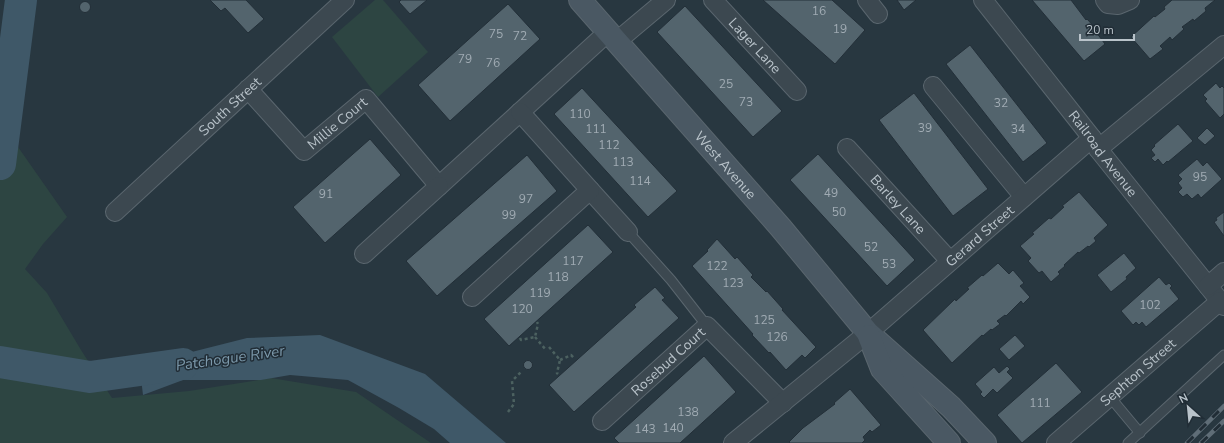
<svg xmlns="http://www.w3.org/2000/svg" width="1224" height="443" font-family="'Nunito Sans',sans-serif">
<rect width="100%" height="100%" fill="#283740"/>
<!-- green -->
<g fill="#2d4542">
<path d="M 375,0 L 383,0 L 428,52 L 378,97 L 332,37 Z"/>
<path d="M 0,119 L 18,147 L 67,217 L 43,244 L 25,269 L 47,293 L 81,350 L 112,398 L 189,391 L 271,378 L 356,392 L 431,443 L 0,443 Z"/>
</g>
<!-- water -->
<path fill="#3f5868" d="M 320,335 L 425,374 L 506,443 L 450,443 L 434,429 L 399,408 L 348,380 L 290,375 L 261,380 L 183,380 L 143,395 L 140,370 L 164,359 L 247,338 Z"/>
<g fill="none" stroke-linecap="round" stroke-linejoin="round">
<!-- river -->
<g stroke="#3f5868" stroke-width="32">
<path d="M 0,164 L 21,0"/>
<path d="M 0,362 L 90,377 L 183,364"/>
</g>
</g>
<!-- building -->
<g fill="#53646d" stroke="#232f38">
<path d="M 210,0 L 246,0 L 264,19 L 248,33 L 225,8 L 221,11 Z"/>
<path d="M 401,0 L 427,0 L 410,14 L 399,2 Z"/>
<path d="M 763,0 L 832,0 L 865,30 L 835,64 Z"/>
<path d="M 897,0 L 916,0 L 904,10 Z"/>
<path d="M 1032,0 L 1071,0 L 1086,20 L 1087,19 L 1098,31 L 1096,32 L 1105,44 L 1084,61 Z"/>
<path d="M 1172,0 L 1215,0 L 1205,8 L 1206,11 L 1194,21 L 1193,19 L 1182,27 L 1184,29 L 1172,40 L 1170,37 L 1160,46 L 1163,49 L 1150,59 L 1131,37 L 1154,16 L 1155,17 L 1165,9 L 1164,7 Z"/>
<circle cx="85" cy="7" r="5.5"/>
<path d="M 508,4 L 540,39 L 450,121 L 418,85 Z"/>
<path d="M 685,6 L 782,111 L 753,137 L 657,32 Z"/>
<path d="M 970,45 L 1047,143 L 1023,162 L 946,64 Z"/>
<path d="M 1216,83 L 1220,88 L 1222,86 L 1224,88 L 1224,114 L 1220,118 L 1205,101 L 1207,99 L 1203,95 Z"/>
<path d="M 582,88 L 677,191 L 648,217 L 554,114 Z"/>
<path d="M 914,93 L 988,189 L 953,216 L 879,120 Z"/>
<path d="M 1178,124 L 1193,141 L 1168,162 L 1167,161 L 1163,165 L 1158,159 L 1155,162 L 1151,158 L 1155,155 L 1151,150 L 1155,146 L 1154,145 Z"/>
<path d="M 1207,128 L 1215,136 L 1205,145 L 1197,138 Z"/>
<path d="M 370,139 L 401,175 L 325,243 L 293,207 Z"/>
<path d="M 818,154 L 915,260 L 887,286 L 790,180 Z"/>
<path d="M 527,155 L 557,191 L 437,296 L 406,261 Z"/>
<path d="M 1197,159 L 1203,166 L 1207,162 L 1222,179 L 1201,198 L 1198,194 L 1192,199 L 1187,194 L 1183,197 L 1178,192 L 1182,188 L 1178,183 L 1182,179 L 1178,175 Z"/>
<path d="M 1079,192 L 1108,225 L 1094,238 L 1096,241 L 1089,247 L 1088,246 L 1079,253 L 1078,252 L 1064,265 L 1065,266 L 1058,272 L 1060,274 L 1051,282 L 1042,271 L 1039,273 L 1028,261 L 1031,258 L 1020,246 L 1034,234 L 1032,233 L 1049,218 L 1051,219 L 1064,207 L 1062,206 Z"/>
<path d="M 1224,212 L 1224,236 L 1214,222 L 1217,220 L 1216,218 Z"/>
<path d="M 588,225 L 613,252 L 509,346 L 484,319 Z"/>
<path d="M 717,239 L 735,259 L 737,257 L 753,275 L 751,277 L 766,292 L 767,291 L 783,309 L 782,310 L 816,347 L 805,358 L 802,355 L 786,370 L 770,352 L 769,353 L 752,335 L 753,334 L 692,266 L 708,251 L 707,250 Z"/>
<path d="M 1124,253 L 1136,268 L 1126,277 L 1127,279 L 1111,292 L 1097,275 Z"/>
<path d="M 998,263 L 1009,274 L 1013,270 L 1024,283 L 1020,286 L 1030,297 L 1023,304 L 1021,301 L 1006,316 L 1005,315 L 997,321 L 1000,324 L 992,330 L 991,329 L 983,336 L 982,335 L 952,363 L 923,330 L 955,299 L 956,301 L 969,289 L 967,288 L 982,275 L 983,276 Z"/>
<path d="M 1159,277 L 1166,285 L 1169,283 L 1172,286 L 1170,288 L 1179,299 L 1146,327 L 1142,322 L 1139,325 L 1136,322 L 1133,325 L 1121,311 Z"/>
<path d="M 655,287 L 665,298 L 662,300 L 679,318 L 574,412 L 549,385 L 636,307 L 634,305 Z"/>
<path d="M 1015,335 L 1025,346 L 1009,360 L 999,349 Z"/>
<path d="M 704,356 L 736,392 L 680,443 L 619,443 L 614,438 Z"/>
<circle cx="528" cy="365" r="4.5"/>
<path d="M 1056,363 L 1082,392 L 1022,443 L 997,415 Z"/>
<path d="M 1007,366 L 1010,369 L 1007,372 L 1013,378 L 997,393 L 993,389 L 984,398 L 980,394 L 982,392 L 975,384 L 994,367 L 999,373 Z"/>
<path d="M 850,389 L 881,425 L 872,432 L 870,430 L 863,437 L 865,440 L 862,443 L 790,443 L 789,442 L 803,428 L 835,404 L 834,403 Z"/>
</g>
<g fill="none" stroke-linecap="round" stroke-linejoin="round">
<defs>
<g id="lane">
<path d="M 628,232 L 671,280 L 707,326"/>
<path d="M 1110,397 L 1140,433"/>
<path d="M 1128,443 L 1224,355"/>
</g>
<g id="street">
<path id="s1" d="M 713,0 L 797,91"/>
<path d="M 867,0 L 878,14"/>
<path id="s2" d="M 983,0 L 1092,138 L 1098,149 L 1224,306"/>
<path d="M 1105,0 L 1108,4 L 1118,5 L 1130,0"/>
<path d="M 616,42 L 666,0"/>
<path d="M 933,86 L 1024,197"/>
<path id="s3" d="M 248,89 L 304,151 L 366,99 L 439,186 L 608,32"/>
<path id="s4" d="M 847,148 L 950,261"/>
<path d="M 1098,149 L 1224,45"/>
<path d="M 590,190 L 628,232"/>
<path id="s5" d="M 115,212 L 345,0"/>
<path d="M 364,254 L 439,186"/>
<path d="M 1208,286 L 1224,272"/>
<path d="M 472,297 L 590,190 L 520,112"/>
<path id="s6" d="M 602,421 L 707,326 L 783,403"/>
<path id="s7" d="M 733,443 L 868,333 L 1092,138"/>
<path id="s8" d="M 1056,443 L 1220,301"/>
</g>
<g id="secondary">
<path id="s9" d="M 580,0 L 781,228 L 868,333 L 951,407 L 985,443"/>
<path d="M 869,336 L 882,369 L 949,443"/>
</g>
</defs>
<!-- lane casing -->
<use href="#lane" stroke="#5a666e" stroke-width="11"/>
<!-- street casing -->
<use href="#street" stroke="#5a666e" stroke-width="20"/>
<!-- secondary casing -->
<use href="#secondary" stroke="#5a666e" stroke-width="24"/>
<!-- path -->
<g stroke="#4c6160" stroke-width="2.5" stroke-dasharray="3 3" stroke-linecap="butt">
<path d="M 535,337 L 546,350"/>
<path d="M 520,338 L 521,340 L 535,337 L 538,324 L 537,322"/>
<path d="M 549,347 L 560,360 L 557,373 L 558,374"/>
<path d="M 560,360 L 571,355 L 575,359"/>
<path d="M 508,412 L 514,404 L 512,381 L 521,372"/>
</g>
<!-- lane -->
<use href="#lane" stroke="#3c4850" stroke-width="9"/>
<!-- street -->
<use href="#street" stroke="#3c4850" stroke-width="18"/>
<!-- secondary -->
<use href="#secondary" stroke="#4a5863" stroke-width="22"/>
<defs>
<g id="rail">
<path d="M 1187,443 L 1224,406"/>
<path d="M 1201,443 L 1224,421"/>
</g>
</defs>
<!-- rail casing -->
<use href="#rail" stroke="#5f6d77" stroke-width="4.5"/>
<!-- rail -->
<use href="#rail" stroke="#212d36" stroke-width="3" stroke-dasharray="9" stroke-linecap="butt"/>
</g>
<g text-anchor="middle" stroke-width="3" stroke-linejoin="round" paint-order="stroke">
<!-- number labels -->
<g font-size="12" fill="#a0abb3">
<text x="819" y="15">16</text>
<text x="840" y="33">19</text>
<text x="496" y="38">75</text>
<text x="520" y="40">72</text>
<text x="465" y="63">79</text>
<text x="493" y="67">76</text>
<text x="726" y="88">25</text>
<text x="746" y="106">73</text>
<text x="1001" y="107">32</text>
<text x="580" y="118">110</text>
<text x="925" y="132">39</text>
<text x="596" y="133">111</text>
<text x="1018" y="133">34</text>
<text x="609" y="149">112</text>
<text x="623" y="166">113</text>
<text x="1200" y="181">95</text>
<text x="640" y="185">114</text>
<text x="831" y="197">49</text>
<text x="326" y="198">91</text>
<text x="526" y="203">97</text>
<text x="839" y="216">50</text>
<text x="509" y="219">99</text>
<text x="871" y="251">52</text>
<text x="573" y="265">117</text>
<text x="889" y="268">53</text>
<text x="717" y="270">122</text>
<text x="558" y="281">118</text>
<text x="733" y="287">123</text>
<text x="540" y="297">119</text>
<text x="1150" y="309">102</text>
<text x="522" y="313">120</text>
<text x="764" y="324">125</text>
<text x="777" y="341">126</text>
<text x="1040" y="407">111</text>
<text x="688" y="416">138</text>
<text x="673" y="432">140</text>
<text x="645" y="433">143</text>
</g>
<!-- street labels -->
<g font-size="14" fill="#b9c3ca" stroke="#212d36">
<text dy="5" stroke="none"><textPath href="#s1" startOffset="62">Lager Lane</textPath></text>
<text dy="5" stroke="none"><textPath href="#s5" startOffset="156">South Street</textPath></text>
<text dy="5" stroke="none"><textPath href="#s3" startOffset="127">Millie Court</textPath></text>
<text dy="5" stroke="none"><textPath href="#s2" startOffset="195">Railroad Avenue</textPath></text>
<text dy="5" stroke="none"><textPath href="#s9" startOffset="220">West Avenue</textPath></text>
<text dy="5" stroke="none"><textPath href="#s4" startOffset="76">Barley Lane</textPath></text>
<text dy="5" stroke="none"><textPath href="#s7" startOffset="322">Gerard Street</textPath></text>
<text dy="5" stroke="none"><textPath href="#s6" startOffset="89">Rosebud Court</textPath></text>
<text dy="5" stroke="none"><textPath href="#s8" startOffset="108">Sephton Street</textPath></text>
</g>
<!-- water labels -->
<g font-size="15" font-style="italic" fill="#7c99ab" stroke="#212d36">
<text transform="translate(230 358) rotate(-8)" y="5">Patchogue River</text>
</g>
</g>
<!-- north arrow -->
<g transform="translate(1188 407) rotate(333)" stroke="#212d36" stroke-width="3" paint-order="stroke">
<path d="M0-3L7 15L0 10L-7 15Z" fill="#b9c3ca"/>
<text y="-6" font-size="11" font-weight="bold" text-anchor="middle" fill="#b9c3ca">N</text>
</g>
<!-- scale -->
<path d="M1080 34v6h54v-6" fill="none" stroke="#b9c3ca" stroke-width="2"/>
<text x="1086" y="34" font-size="12" fill="#b9c3ca" stroke="#212d36" stroke-width="3" paint-order="stroke">20 m</text>
</svg>
